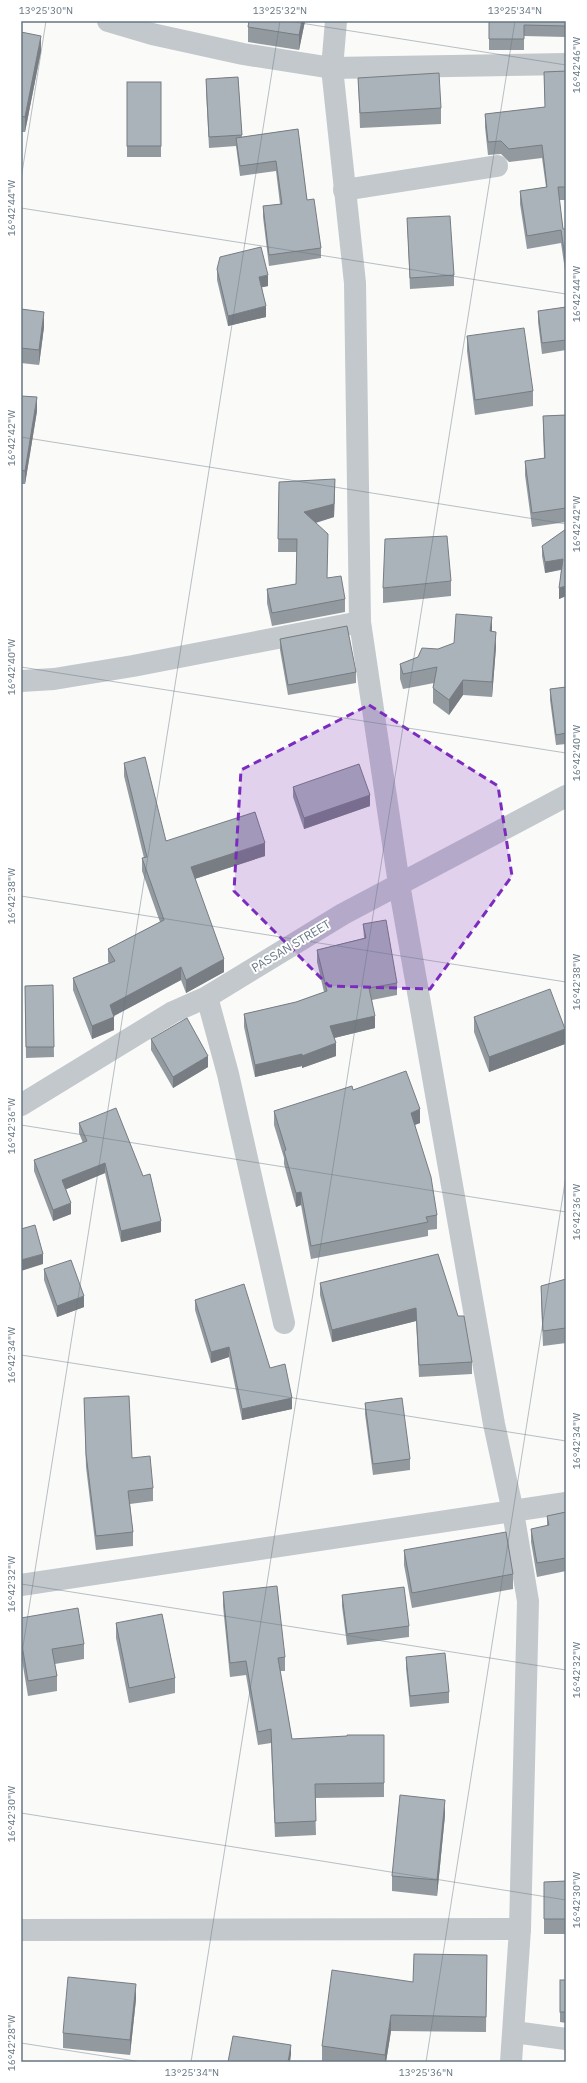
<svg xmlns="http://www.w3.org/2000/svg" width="587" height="2083" font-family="'IBM Plex Sans',sans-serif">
<rect width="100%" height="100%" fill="#fafaf8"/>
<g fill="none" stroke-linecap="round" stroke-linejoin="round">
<!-- minor -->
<g stroke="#c3c8cc" stroke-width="22">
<path d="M 108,21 L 152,34 L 243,54 L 332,68 L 566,64"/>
<path d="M 336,21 L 332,68 L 355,283 L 360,622 L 399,884 L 494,1424 L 513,1512 L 528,1601 L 520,1929 L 511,2062"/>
<path d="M 344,190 L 497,166"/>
<path d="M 21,681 L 54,679 L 133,666 L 360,622"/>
<path d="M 207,997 L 228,1074 L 284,1323"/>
<path d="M 21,1105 L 173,1012 L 207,997 L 343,914 L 566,796"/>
<path d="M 21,1585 L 566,1503"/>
<path d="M 21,1930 L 520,1929"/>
<path d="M 514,2032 L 566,2039"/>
</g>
</g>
<!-- wall -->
<g fill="#929a9f">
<path d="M 249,21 L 305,21 L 299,50 L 248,42 L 248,27 Z"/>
<path d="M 489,21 L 566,21 L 566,37 L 524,36 L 524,50 L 489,50 Z"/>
<path d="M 21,32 L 41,51 L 25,132 L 21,132 Z"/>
<path d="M 566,71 L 566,200 L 559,200 L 563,229 L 566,229 L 566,277 L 561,243 L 527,249 L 520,204 L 520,191 L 546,187 L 542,158 L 509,162 L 501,154 L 488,155 L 485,127 L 485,114 L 545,107 L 544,72 Z"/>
<path d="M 238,77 L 242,137 L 298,129 L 307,200 L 321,248 L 321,258 L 269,266 L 263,217 L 263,206 L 280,204 L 276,171 L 240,176 L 236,146 L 209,148 L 206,90 L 206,79 Z"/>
<path d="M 358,78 L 441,108 L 441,124 L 360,128 Z"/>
<rect x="127" y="82" width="34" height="75"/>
<path d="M 407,218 L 454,275 L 454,286 L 410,289 Z"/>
<path d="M 217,269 L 268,286 L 262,287 L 266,317 L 228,326 L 217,280 Z"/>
<path d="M 566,307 L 566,350 L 542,354 L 538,322 L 538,311 Z"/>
<path d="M 21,309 L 44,327 L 39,365 L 21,363 Z"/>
<path d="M 467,336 L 533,391 L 533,406 L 475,415 L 467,351 Z"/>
<path d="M 21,396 L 37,411 L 25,484 L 21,484 Z"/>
<path d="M 566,415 L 566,522 L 532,527 L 525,475 L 525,461 L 544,458 L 543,430 L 543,416 Z"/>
<path d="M 279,482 L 335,493 L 334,517 L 316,523 L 327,578 L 345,599 L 345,612 L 272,626 L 267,603 L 267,589 L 296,584 L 297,552 L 278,552 Z"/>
<path d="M 566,529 L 566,596 L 559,599 L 561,570 L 545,573 L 542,556 L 542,546 Z"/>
<path d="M 451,581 L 451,596 L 383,603 L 383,588 Z"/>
<path d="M 492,631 L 496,647 L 492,697 L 463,695 L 449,715 L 433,703 L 433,688 L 434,683 L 403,689 L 400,679 L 400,664 L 438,649 Z"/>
<path d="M 280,639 L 356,672 L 356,683 L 288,695 L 280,650 Z"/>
<path d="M 566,687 L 566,744 L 556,745 L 550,700 L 550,689 Z"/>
<path d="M 124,763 L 166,841 L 265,856 L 195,879 L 224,972 L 186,993 L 181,980 L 114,1016 L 114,1030 L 92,1039 L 73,990 L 73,978 L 109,963 L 108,962 L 108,949 L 160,922 L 142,871 L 142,858 L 144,858 L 124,776 Z"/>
<path d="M 293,787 L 370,806 L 304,829 L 293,797 Z"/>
<path d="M 363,924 L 397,983 L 397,995 L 372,1000 L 375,1028 L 334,1038 L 336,1056 L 302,1068 L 302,1066 L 255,1077 L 244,1027 L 244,1014 L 296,1002 L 324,992 L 317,962 L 317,950 L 364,938 Z"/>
<path d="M 53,985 L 54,1057 L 26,1058 L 25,986 Z"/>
<path d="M 474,1017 L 565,1044 L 489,1072 L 474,1032 Z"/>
<path d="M 151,1039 L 208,1067 L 173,1088 L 151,1050 Z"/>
<path d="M 353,1090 L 420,1123 L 415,1125 L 437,1215 L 437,1229 L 428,1230 L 428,1236 L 311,1259 L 301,1205 L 296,1207 L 284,1164 L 284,1158 L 274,1125 L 274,1111 Z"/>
<path d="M 79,1123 L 161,1232 L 121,1242 L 105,1173 L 66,1189 L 71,1214 L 53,1221 L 34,1171 L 34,1160 L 83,1143 L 79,1133 Z"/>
<path d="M 438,1254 L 472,1362 L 472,1374 L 419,1377 L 416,1321 L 332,1342 L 320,1295 L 320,1283 Z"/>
<path d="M 44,1269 L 84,1307 L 57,1317 L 44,1280 Z"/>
<path d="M 566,1279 L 566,1343 L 543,1346 L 541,1301 L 541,1286 Z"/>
<path d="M 195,1300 L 270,1368 L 292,1409 L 242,1420 L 229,1357 L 211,1363 L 195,1310 Z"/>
<path d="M 84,1398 L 132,1458 L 153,1488 L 153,1501 L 130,1504 L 133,1532 L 133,1546 L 96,1550 L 86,1467 Z"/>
<path d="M 365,1403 L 410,1459 L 410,1470 L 373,1475 L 365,1414 Z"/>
<path d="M 566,1512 L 566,1571 L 537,1577 L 531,1542 L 531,1529 L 547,1526 L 547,1516 Z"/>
<path d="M 404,1550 L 513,1574 L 513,1589 L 412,1608 L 404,1565 Z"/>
<path d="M 223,1592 L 285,1657 L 285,1671 L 280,1671 L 292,1739 L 384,1735 L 384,1797 L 315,1798 L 316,1835 L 275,1837 L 271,1743 L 258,1745 L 246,1675 L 230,1677 L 223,1606 Z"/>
<path d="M 342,1595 L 409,1626 L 409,1637 L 347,1645 L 342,1606 Z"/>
<path d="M 21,1618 L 84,1644 L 84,1659 L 55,1664 L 57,1676 L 57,1691 L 28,1696 L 21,1654 Z"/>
<path d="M 116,1623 L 175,1678 L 175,1693 L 129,1703 L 116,1638 Z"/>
<path d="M 406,1657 L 449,1692 L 449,1703 L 410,1707 L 406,1668 Z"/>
<path d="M 445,1815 L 437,1896 L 392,1891 L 392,1876 Z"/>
<path d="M 566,1881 L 566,1934 L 544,1934 L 544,1882 Z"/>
<path d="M 487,1955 L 486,2032 L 391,2031 L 386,2062 L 328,2062 L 322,2061 L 322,2046 L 413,1982 Z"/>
<path d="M 566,1980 L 566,2023 L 560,2022 L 560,2012 Z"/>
<path d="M 136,1999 L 130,2055 L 63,2048 L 63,2033 Z"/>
</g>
<!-- shaded-wall -->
<g fill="#777d82">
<path d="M 302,21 L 305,21 L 299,50 L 299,35 Z"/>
<path d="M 41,36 L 41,51 L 25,132 L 25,117 Z"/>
<path d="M 268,275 L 268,286 L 259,288 L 259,277 Z"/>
<path d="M 266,306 L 266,317 L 228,326 L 228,316 Z"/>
<path d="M 44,312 L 44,327 L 39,365 L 39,350 Z"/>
<path d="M 37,397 L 37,411 L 25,484 L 25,471 Z"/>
<path d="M 335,479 L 334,517 L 304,526 L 304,512 Z"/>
<path d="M 563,559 L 563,569 L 545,573 L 545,562 Z"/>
<path d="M 566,586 L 566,596 L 559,599 L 559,588 Z"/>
<path d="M 492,617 L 492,632 L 490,631 Z"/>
<path d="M 496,632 L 496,647 L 492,697 L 492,682 Z"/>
<path d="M 463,680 L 463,695 L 449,715 L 449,700 Z"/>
<path d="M 370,795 L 370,806 L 304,829 L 304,818 Z"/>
<path d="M 265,843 L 265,856 L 191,880 L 191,867 Z"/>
<path d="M 224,959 L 224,972 L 186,993 L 186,980 Z"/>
<path d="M 181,967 L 181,980 L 110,1018 L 110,1005 Z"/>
<path d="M 375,1016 L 375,1028 L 330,1039 L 330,1026 Z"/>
<path d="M 114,1017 L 114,1030 L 92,1039 L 92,1026 Z"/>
<path d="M 565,1029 L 565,1044 L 489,1072 L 489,1057 Z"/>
<path d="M 336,1043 L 336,1056 L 302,1068 L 302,1056 Z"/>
<path d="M 302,1054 L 302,1066 L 255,1077 L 255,1065 Z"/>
<path d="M 208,1056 L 208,1067 L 173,1088 L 173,1077 Z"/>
<path d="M 420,1109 L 420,1123 L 411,1126 L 411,1113 Z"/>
<path d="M 105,1163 L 105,1173 L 62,1191 L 62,1180 Z"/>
<path d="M 301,1192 L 301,1205 L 296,1207 L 296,1193 Z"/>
<path d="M 71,1203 L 71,1214 L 53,1221 L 53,1210 Z"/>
<path d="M 161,1221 L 161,1232 L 121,1242 L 121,1231 Z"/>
<path d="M 43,1254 L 43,1264 L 21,1271 L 21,1260 Z"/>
<path d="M 84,1296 L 84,1307 L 57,1317 L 57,1306 Z"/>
<path d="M 416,1308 L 416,1321 L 332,1342 L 332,1330 Z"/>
<path d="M 229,1347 L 229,1357 L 211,1363 L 211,1352 Z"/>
<path d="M 292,1398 L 292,1409 L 242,1420 L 242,1409 Z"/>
<path d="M 445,1800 L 445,1815 L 437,1896 L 437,1880 Z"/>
<path d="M 136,1984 L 136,1999 L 130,2055 L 130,2040 Z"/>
<path d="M 391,2015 L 391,2031 L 386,2062 L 385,2062 L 385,2055 Z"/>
<path d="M 291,2045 L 291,2055 L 290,2062 L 288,2062 Z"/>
</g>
<!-- building -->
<g fill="#aab3b9" stroke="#777d82">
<path d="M 249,21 L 302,21 L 299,35 L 248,27 Z"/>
<path d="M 489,21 L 566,21 L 566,26 L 524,25 L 524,39 L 489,39 Z"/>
<path d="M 21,32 L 41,36 L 25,117 L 21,116 Z"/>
<path d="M 566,71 L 566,187 L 558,187 L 563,229 L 566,229 L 566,264 L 561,230 L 527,236 L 520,191 L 547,187 L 542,145 L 509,149 L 501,141 L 488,142 L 485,114 L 545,107 L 544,72 Z"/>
<path d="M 439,73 L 441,108 L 360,113 L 358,78 Z"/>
<path d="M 238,77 L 242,135 L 209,137 L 206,79 Z"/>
<rect x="127" y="82" width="34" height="64"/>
<path d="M 298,129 L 307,200 L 314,199 L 321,248 L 269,255 L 263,206 L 282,204 L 276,161 L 240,166 L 236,138 Z"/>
<path d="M 450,216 L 454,275 L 410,278 L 407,218 Z"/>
<path d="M 261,247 L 268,275 L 259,277 L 266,306 L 228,316 L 217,269 L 220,257 Z"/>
<path d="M 566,307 L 566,340 L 542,343 L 538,311 Z"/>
<path d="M 21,309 L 44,312 L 39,350 L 21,348 Z"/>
<path d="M 524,328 L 533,391 L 475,400 L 467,336 Z"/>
<path d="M 21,396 L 37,397 L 25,471 L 21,470 Z"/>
<path d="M 566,415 L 566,508 L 532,513 L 525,461 L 545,458 L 543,416 Z"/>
<path d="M 335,479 L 334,504 L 304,512 L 328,534 L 327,578 L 341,576 L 345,599 L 272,613 L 267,589 L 296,584 L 297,539 L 278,539 L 279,482 Z"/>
<path d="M 566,529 L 566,586 L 559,588 L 563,559 L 545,562 L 542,546 Z"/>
<path d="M 447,536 L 451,581 L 383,588 L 385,539 Z"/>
<path d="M 456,614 L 492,617 L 490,631 L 496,632 L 492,682 L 463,680 L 449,700 L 433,688 L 437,667 L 403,674 L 400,664 L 418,657 L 422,648 L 438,649 L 454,643 Z"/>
<path d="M 347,626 L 356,672 L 288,685 L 280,639 Z"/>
<path d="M 566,687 L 566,733 L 556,735 L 550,689 Z"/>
<path d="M 145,757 L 166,841 L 255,812 L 265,843 L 191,867 L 224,959 L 186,980 L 181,967 L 110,1005 L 114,1017 L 92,1026 L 73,978 L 115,961 L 108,949 L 164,920 L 142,858 L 147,857 L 124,763 Z"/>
<path d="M 359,764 L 370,795 L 304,818 L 293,787 Z"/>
<path d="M 386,920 L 397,983 L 369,988 L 375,1016 L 330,1026 L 336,1043 L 302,1056 L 302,1054 L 255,1065 L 244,1014 L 296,1002 L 327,991 L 317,950 L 366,938 L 363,924 Z"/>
<path d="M 53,985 L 54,1047 L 26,1047 L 25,986 Z"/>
<path d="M 550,989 L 565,1029 L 489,1057 L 474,1017 Z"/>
<path d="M 187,1018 L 208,1056 L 173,1077 L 151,1039 Z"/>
<path d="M 406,1071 L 420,1109 L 411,1113 L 431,1177 L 437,1215 L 426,1217 L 428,1222 L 311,1246 L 301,1192 L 296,1193 L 284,1151 L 286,1150 L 274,1111 L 352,1086 L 353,1090 Z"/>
<path d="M 116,1108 L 143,1176 L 150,1174 L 161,1221 L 121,1231 L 105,1163 L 62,1180 L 71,1203 L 53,1210 L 34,1160 L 87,1141 L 79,1123 Z"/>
<path d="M 35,1225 L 43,1254 L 21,1260 L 21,1229 Z"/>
<path d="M 438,1254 L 458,1316 L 464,1316 L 472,1362 L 419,1365 L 416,1308 L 332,1330 L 320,1283 Z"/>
<path d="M 71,1260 L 84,1296 L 57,1306 L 44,1269 Z"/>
<path d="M 566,1279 L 566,1328 L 543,1331 L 541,1286 Z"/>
<path d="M 244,1284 L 270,1368 L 285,1364 L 292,1398 L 242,1409 L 229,1347 L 211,1352 L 195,1300 Z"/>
<path d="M 129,1396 L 132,1458 L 150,1456 L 153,1488 L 128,1491 L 133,1532 L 96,1536 L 86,1454 L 84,1398 Z"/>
<path d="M 402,1398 L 410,1459 L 373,1464 L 365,1403 Z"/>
<path d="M 566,1512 L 566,1558 L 537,1563 L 531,1529 L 549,1525 L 547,1516 Z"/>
<path d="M 506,1532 L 513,1574 L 412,1593 L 404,1550 Z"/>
<path d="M 277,1586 L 285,1657 L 278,1658 L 292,1739 L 347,1736 L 347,1735 L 384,1735 L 384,1783 L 315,1784 L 316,1821 L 275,1823 L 271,1729 L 258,1732 L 246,1661 L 230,1663 L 223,1592 Z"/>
<path d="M 404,1587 L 409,1626 L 347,1634 L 342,1595 Z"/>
<path d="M 78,1608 L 84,1644 L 52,1649 L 57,1676 L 28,1681 L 21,1639 L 21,1618 Z"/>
<path d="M 162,1614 L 175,1678 L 129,1688 L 116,1623 Z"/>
<path d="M 445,1653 L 449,1692 L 410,1696 L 406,1657 Z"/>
<path d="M 400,1795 L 445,1800 L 437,1880 L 392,1876 Z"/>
<path d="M 566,1881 L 566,1919 L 544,1919 L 544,1882 Z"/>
<path d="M 414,1954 L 487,1955 L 486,2017 L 391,2015 L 385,2055 L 322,2046 L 332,1970 L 413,1982 Z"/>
<path d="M 68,1977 L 136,1984 L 130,2040 L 63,2033 Z"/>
<rect x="560" y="1980" width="6" height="32"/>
<path d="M 233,2036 L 291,2045 L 288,2062 L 228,2062 Z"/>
</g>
<!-- marked area -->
<path fill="#7b2cbf" fill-opacity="0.2" stroke="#7b2cbf" stroke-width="3" stroke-dasharray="8 5" stroke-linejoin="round" d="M 369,705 L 498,786 L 512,876 L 430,989 L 329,986 L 234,891 L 241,770 Z"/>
<!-- ticks -->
<path fill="none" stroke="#657683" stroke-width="1" stroke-opacity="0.45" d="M 288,21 L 566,65M 21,179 L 46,21M 21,208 L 566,294M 21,437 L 566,524M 21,667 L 566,753M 21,896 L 566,982M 21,1125 L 566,1212M 21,1355 L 566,1441M 21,1584 L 566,1670M 21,1659 L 280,21M 21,1813 L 566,1900M 21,2043 L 142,2062M 191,2062 L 515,21M 426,2062 L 566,1176"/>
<g text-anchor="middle" stroke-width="4" stroke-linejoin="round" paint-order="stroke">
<!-- street labels -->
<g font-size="12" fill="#657683" stroke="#fff">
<text transform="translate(291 946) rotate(-31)" y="4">PASSAN STREET</text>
</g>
</g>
<!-- border -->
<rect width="587" height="2083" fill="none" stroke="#ffffff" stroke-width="44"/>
<rect x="22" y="22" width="543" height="2039" fill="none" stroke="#657683" stroke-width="1.5"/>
<g font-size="10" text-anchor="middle" fill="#657683">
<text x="46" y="14">13°25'30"N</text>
<text x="280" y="14">13°25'32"N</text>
<text x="515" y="14">13°25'34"N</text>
<text transform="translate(576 65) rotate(-90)" y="4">16°42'46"W</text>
<text transform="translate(11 208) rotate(-90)" y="4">16°42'44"W</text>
<text transform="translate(576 294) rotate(-90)" y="4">16°42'44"W</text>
<text transform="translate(11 438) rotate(-90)" y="4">16°42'42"W</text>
<text transform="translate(576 524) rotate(-90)" y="4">16°42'42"W</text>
<text transform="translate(11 667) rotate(-90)" y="4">16°42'40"W</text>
<text transform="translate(576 753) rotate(-90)" y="4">16°42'40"W</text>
<text transform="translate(11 896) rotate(-90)" y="4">16°42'38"W</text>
<text transform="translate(576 982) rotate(-90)" y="4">16°42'38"W</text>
<text transform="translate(11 1126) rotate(-90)" y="4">16°42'36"W</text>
<text transform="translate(576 1212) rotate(-90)" y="4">16°42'36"W</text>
<text transform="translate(11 1355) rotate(-90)" y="4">16°42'34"W</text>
<text transform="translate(576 1441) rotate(-90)" y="4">16°42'34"W</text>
<text transform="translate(11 1584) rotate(-90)" y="4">16°42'32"W</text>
<text transform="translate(576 1670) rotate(-90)" y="4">16°42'32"W</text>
<text transform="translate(11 1814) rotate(-90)" y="4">16°42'30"W</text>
<text transform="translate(576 1900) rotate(-90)" y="4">16°42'30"W</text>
<text transform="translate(11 2043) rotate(-90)" y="4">16°42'28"W</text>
<text x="192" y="2076">13°25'34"N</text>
<text x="426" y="2076">13°25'36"N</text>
</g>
</svg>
